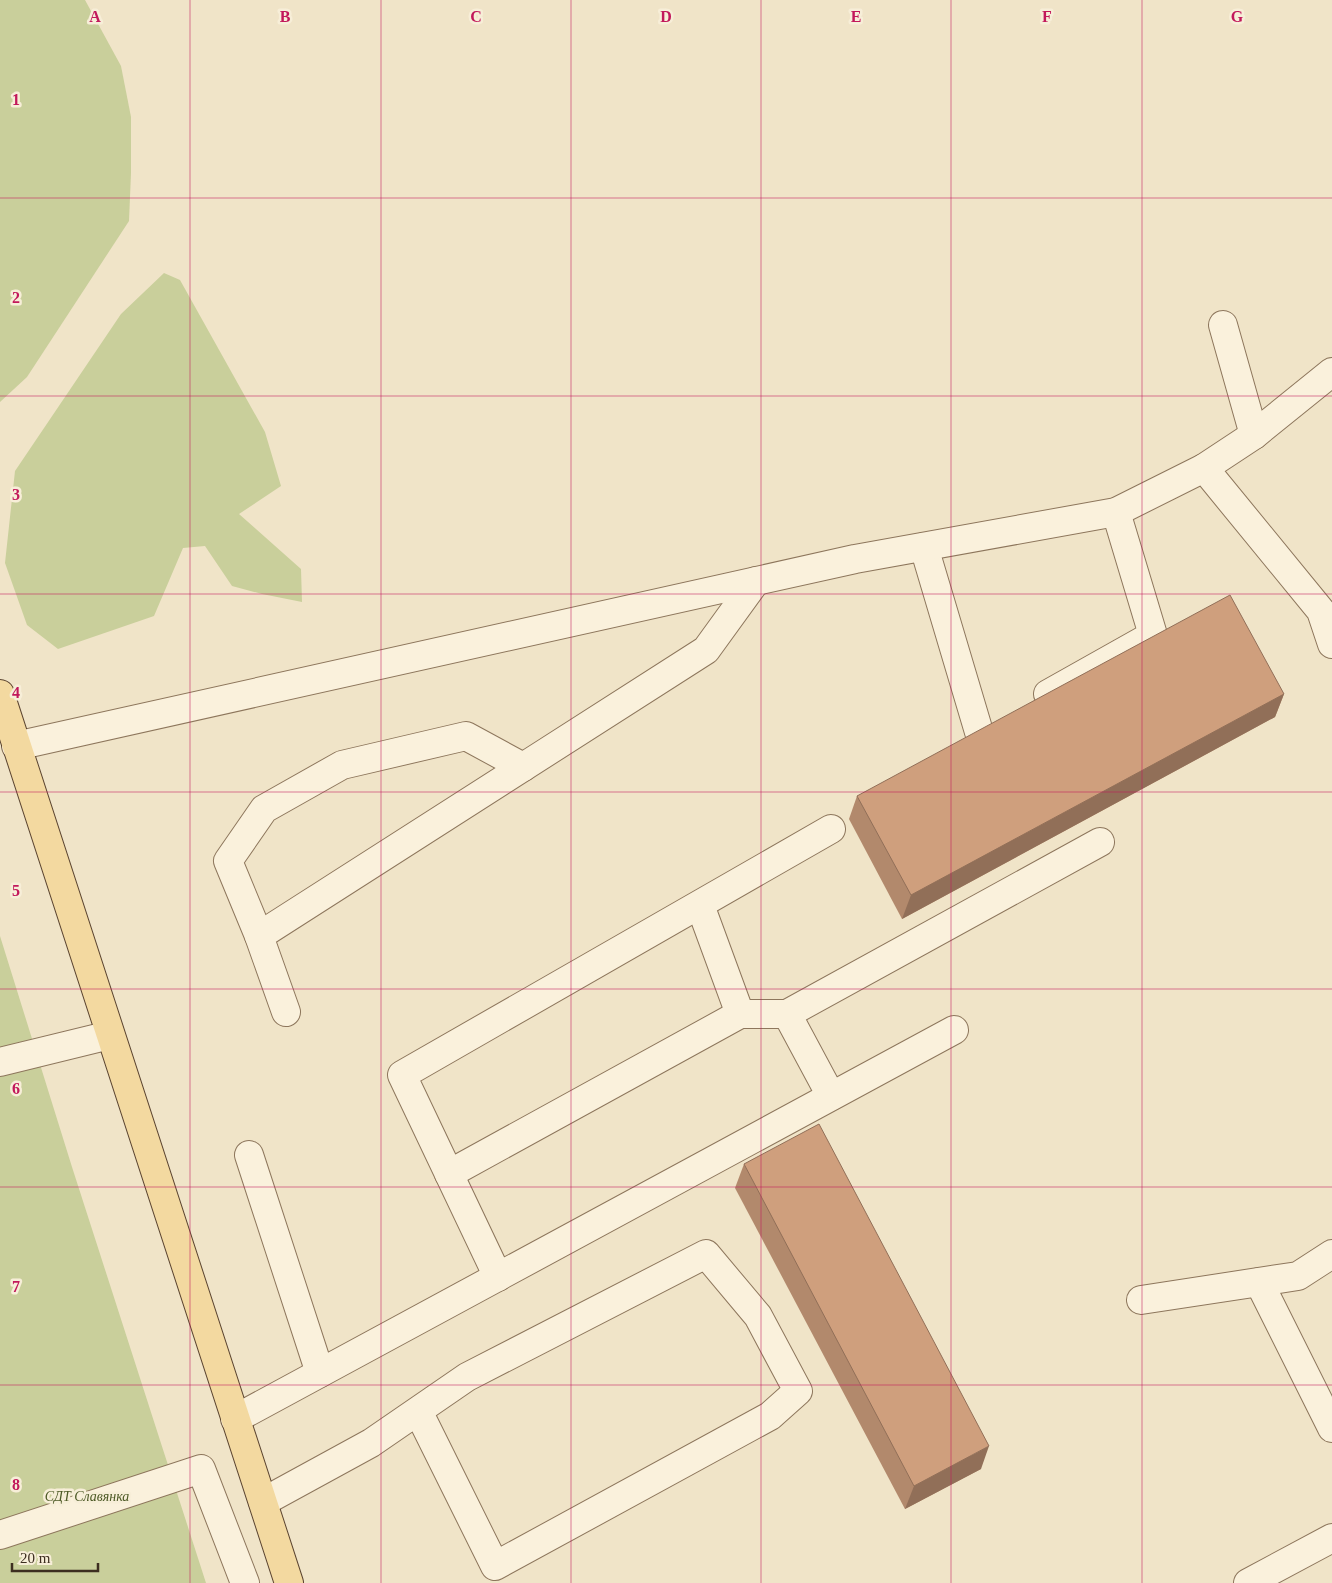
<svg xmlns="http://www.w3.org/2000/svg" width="1332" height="1583" font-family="'Times New Roman',serif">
<rect width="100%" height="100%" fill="#f0e4c8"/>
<!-- green -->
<g fill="#c9cf9b">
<path d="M 0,0 L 85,0 L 121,66 L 131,117 L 131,173 L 129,221 L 27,377 L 0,402 Z"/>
<path d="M 164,273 L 180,280 L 265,432 L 281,486 L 239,514 L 301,569 L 302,602 L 262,594 L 232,586 L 205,546 L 183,548 L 154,616 L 58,649 L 27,625 L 5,563 L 15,471 L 121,314 Z"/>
<path d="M 0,936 L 72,1167 L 206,1583 L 0,1583 Z"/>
</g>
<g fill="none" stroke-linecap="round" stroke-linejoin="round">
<defs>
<g id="minor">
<path d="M 1223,325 L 1254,435"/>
<path d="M 1204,468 L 1254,435 L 1332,372"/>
<path d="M 924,547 L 979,732"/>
<path d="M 1048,694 L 1153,635 L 1116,512"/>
<path d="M 16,746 L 855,559 L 1116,512 L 1204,468 L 1321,611 L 1332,644"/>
<path d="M 700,905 L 740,1014"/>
<path d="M 259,936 L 706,650 L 756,581"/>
<path d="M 286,1012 L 259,936 L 228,861 L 264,809 L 342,765 L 466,736 L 523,767"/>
<path d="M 787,1014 L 1100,842"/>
<path d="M 0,1062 L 110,1035"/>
<path d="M 249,1155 L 320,1373"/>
<path d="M 449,1174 L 740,1014 L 787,1014 L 831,1096"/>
<path d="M 498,1277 L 402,1075 L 831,829"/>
<path d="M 1259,1282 L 1332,1428"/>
<path d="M 1141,1300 L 1298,1276 L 1332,1254"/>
<path d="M 235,1419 L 954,1030"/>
<path d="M 263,1502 L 371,1443 L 467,1377 L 706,1254 L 758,1316 L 798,1391 L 770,1416 L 495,1566 L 418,1411"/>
<path d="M 0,1535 L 201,1469 L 245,1583"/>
<path d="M 1248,1583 L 1332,1538"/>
</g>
<path id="major" d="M 0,694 L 289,1583"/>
</defs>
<!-- minor casing -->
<use href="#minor" stroke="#8d765c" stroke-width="30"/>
<!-- major casing -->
<use href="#major" stroke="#5b4430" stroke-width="30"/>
<!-- minor -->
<use href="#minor" stroke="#faf1dc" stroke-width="28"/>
<!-- major -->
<use href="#major" stroke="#f3d9a0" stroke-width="28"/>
</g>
<!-- wall -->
<g fill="#b2896c">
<path d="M 1284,694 L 1275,717 L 902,919 L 849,819 L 857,796 Z"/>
<path d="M 744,1164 L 981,1469 L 905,1509 L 735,1188 Z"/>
</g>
<!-- shaded-wall -->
<g fill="#916f58">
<path d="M 1284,694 L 1275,717 L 902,919 L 911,895 Z"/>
<path d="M 989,1446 L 981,1469 L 905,1509 L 914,1486 Z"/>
</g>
<!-- building -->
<g fill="#cf9f7d" stroke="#916f58">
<path d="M 1230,595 L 1284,694 L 911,895 L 857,796 Z"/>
<path d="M 819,1124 L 989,1446 L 914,1486 L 744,1164 Z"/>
</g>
<!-- grid -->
<path fill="none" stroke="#c2185b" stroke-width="1" stroke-opacity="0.55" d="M 190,0 L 190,1583M 381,0 L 381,1583M 571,0 L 571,1583M 761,0 L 761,1583M 951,0 L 951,1583M 1142,0 L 1142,1583M 0,198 L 1332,198M 0,396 L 1332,396M 0,594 L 1332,594M 0,792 L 1332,792M 0,989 L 1332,989M 0,1187 L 1332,1187M 0,1385 L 1332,1385"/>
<g text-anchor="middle" stroke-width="5" stroke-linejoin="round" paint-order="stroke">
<!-- park labels -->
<g font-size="14" font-style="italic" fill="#4d5a26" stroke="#f7eed8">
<text x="87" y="1501">СДТ Славянка</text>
</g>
</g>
<g font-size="16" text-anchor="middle" font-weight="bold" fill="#c2185b" stroke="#f7eed8" stroke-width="5" stroke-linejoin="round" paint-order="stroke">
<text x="95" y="22">A</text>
<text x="285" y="22">B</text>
<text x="476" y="22">C</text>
<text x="666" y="22">D</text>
<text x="856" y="22">E</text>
<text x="1047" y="22">F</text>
<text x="1237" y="22">G</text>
<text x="16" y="105">1</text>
<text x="16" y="303">2</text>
<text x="16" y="500">3</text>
<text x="16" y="698">4</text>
<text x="16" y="896">5</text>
<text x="16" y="1094">6</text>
<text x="16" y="1292">7</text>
<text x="16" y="1490">8</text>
</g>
<!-- scale -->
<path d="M12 1563v8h86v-8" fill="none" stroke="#3d2e20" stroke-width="2.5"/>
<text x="20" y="1563" font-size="15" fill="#3d2e20" stroke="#f7eed8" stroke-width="4" paint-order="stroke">20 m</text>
</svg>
